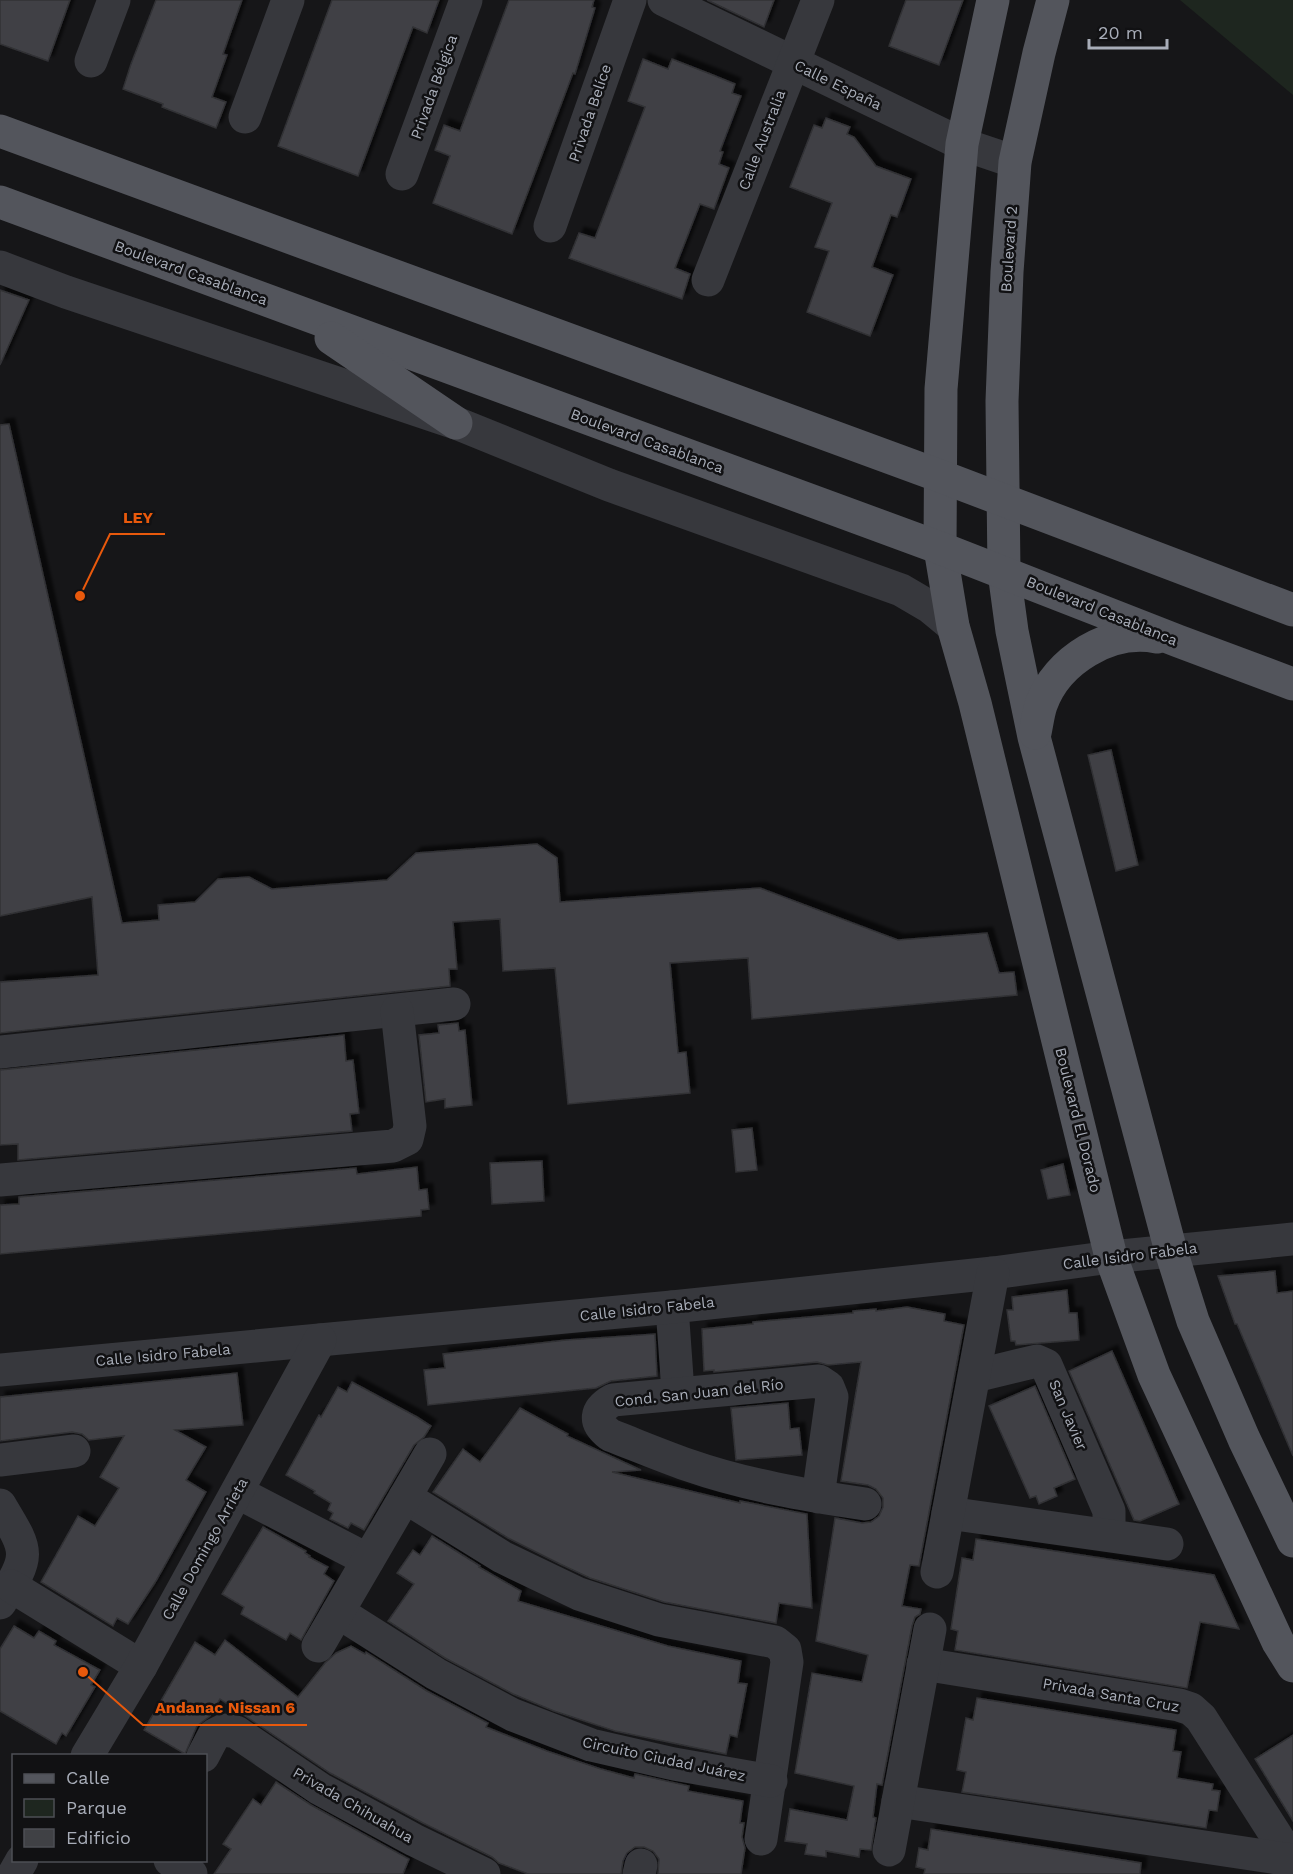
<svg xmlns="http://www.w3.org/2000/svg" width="1293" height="1874" font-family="'Work Sans',sans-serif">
<defs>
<filter id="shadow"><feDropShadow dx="5.5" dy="-5.5" stdDeviation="1.5" flood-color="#0009"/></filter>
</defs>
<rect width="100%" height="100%" fill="#161618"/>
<!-- green -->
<path fill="#1e261f" d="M 1180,0 L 1293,0 L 1293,95 Z"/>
<!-- building -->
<g fill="#404145" stroke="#303034" stroke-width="1.5" filter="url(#shadow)">
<path d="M 0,0 L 70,0 L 48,61 L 0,44 Z"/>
<path d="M 156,0 L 242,0 L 223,54 L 227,55 L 212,97 L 226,102 L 216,128 L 162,107 L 163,104 L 123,89 L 131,64 Z"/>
<path d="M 332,0 L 439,0 L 427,33 L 413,27 L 358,176 L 278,146 Z"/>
<path d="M 509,0 L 594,0 L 592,7 L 595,8 L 575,74 L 573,73 L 512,234 L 433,203 L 450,156 L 435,150 L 444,125 L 460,131 Z"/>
<path d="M 707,0 L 774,0 L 764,27 Z"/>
<path d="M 906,0 L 963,0 L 939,65 L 889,46 Z"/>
<path d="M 643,59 L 668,69 L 672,59 L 713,75 L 735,84 L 732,93 L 741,96 L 720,151 L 723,152 L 719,164 L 729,168 L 714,209 L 700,204 L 675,268 L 690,274 L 682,299 L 569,258 L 579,233 L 595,238 L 645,107 L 628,101 Z"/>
<path d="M 826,118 L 850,127 L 847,134 L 854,137 L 876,166 L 911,179 L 897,217 L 891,215 L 872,267 L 893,275 L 870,336 L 807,312 L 829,251 L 815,247 L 832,203 L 790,187 L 814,125 L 822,128 Z"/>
<path d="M 0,290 L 29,300 L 0,365 Z"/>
<path d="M 9,424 L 122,923 L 159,920 L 158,905 L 195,902 L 218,879 L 249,877 L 272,889 L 387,880 L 416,853 L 537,844 L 557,858 L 560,902 L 760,888 L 898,940 L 987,933 L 999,973 L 1014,972 L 1017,995 L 752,1019 L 748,958 L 670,963 L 678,1053 L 686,1052 L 690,1093 L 568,1104 L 555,968 L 503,971 L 500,919 L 453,922 L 457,969 L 449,969 L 450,986 L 0,1033 L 0,982 L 98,975 L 92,897 L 0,916 L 0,425 Z"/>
<path d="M 1111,750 L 1138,865 L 1116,871 L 1088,755 Z"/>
<path d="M 458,1023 L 459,1031 L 465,1030 L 472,1105 L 445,1108 L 445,1099 L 426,1102 L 419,1035 L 439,1033 L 438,1025 Z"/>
<path d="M 344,1035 L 346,1061 L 353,1060 L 359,1113 L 350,1114 L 352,1131 L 18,1160 L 18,1144 L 0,1145 L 0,1070 Z"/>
<path d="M 752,1128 L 757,1170 L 736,1172 L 732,1130 Z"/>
<path d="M 542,1161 L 544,1201 L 492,1204 L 490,1163 Z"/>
<path d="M 1063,1164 L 1070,1195 L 1048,1199 L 1041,1170 Z"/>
<path d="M 417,1167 L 419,1190 L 427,1189 L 429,1209 L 421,1210 L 421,1216 L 0,1254 L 0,1205 L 19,1204 L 19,1197 L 356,1168 L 357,1174 Z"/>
<path d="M 1275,1271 L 1277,1293 L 1293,1291 L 1293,1456 L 1237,1324 L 1235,1324 L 1218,1276 Z"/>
<path d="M 1067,1290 L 1069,1313 L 1077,1313 L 1079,1340 L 1016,1345 L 1015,1341 L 1011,1341 L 1007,1310 L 1013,1310 L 1012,1297 Z"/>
<path d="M 907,1307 L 945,1314 L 944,1321 L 964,1325 L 919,1566 L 910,1565 L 902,1606 L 921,1609 L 920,1614 L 915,1617 L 912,1626 L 882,1785 L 877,1784 L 873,1817 L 876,1818 L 871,1850 L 860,1849 L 859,1857 L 826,1851 L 826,1857 L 805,1854 L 807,1844 L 785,1841 L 790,1809 L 847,1820 L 854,1786 L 795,1773 L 812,1673 L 862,1682 L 868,1655 L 816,1641 L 835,1518 L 862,1523 L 871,1522 L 879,1516 L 883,1507 L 883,1498 L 876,1489 L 868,1485 L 841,1481 L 861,1362 L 828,1365 L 817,1362 L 714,1372 L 714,1370 L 704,1371 L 702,1329 L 753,1324 L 753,1322 L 853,1313 L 853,1311 L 876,1309 L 876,1311 Z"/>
<path d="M 655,1334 L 657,1376 L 611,1381 L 596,1388 L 428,1405 L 424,1370 L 445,1368 L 443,1354 L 566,1340 Z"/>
<path d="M 1112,1351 L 1179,1504 L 1140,1521 L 1134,1520 L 1069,1371 Z"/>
<path d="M 237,1373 L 243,1425 L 175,1430 L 206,1447 L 186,1480 L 206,1492 L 156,1581 L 128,1624 L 117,1618 L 113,1626 L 41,1582 L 78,1516 L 95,1526 L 119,1488 L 100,1477 L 124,1436 L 89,1440 L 82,1434 L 72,1432 L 0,1441 L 0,1397 Z"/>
<path d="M 352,1382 L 417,1417 L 431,1426 L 424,1437 L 414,1445 L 364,1530 L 351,1523 L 348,1528 L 330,1519 L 333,1513 L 328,1510 L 331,1503 L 314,1493 L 315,1491 L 286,1475 L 319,1415 L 321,1417 L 338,1387 L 347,1392 Z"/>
<path d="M 1035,1386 L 1075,1479 L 1054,1488 L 1057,1496 L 1039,1504 L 1036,1496 L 1030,1498 L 989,1406 Z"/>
<path d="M 788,1403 L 790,1429 L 799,1428 L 802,1455 L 736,1460 L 731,1408 Z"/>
<path d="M 520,1408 L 568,1434 L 567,1436 L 641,1470 L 612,1472 L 740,1503 L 740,1501 L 807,1514 L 812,1608 L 779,1603 L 776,1623 L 664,1602 L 590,1578 L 560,1564 L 508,1538 L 433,1492 L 463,1449 L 480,1462 Z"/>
<path d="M 263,1527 L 306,1551 L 305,1553 L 310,1556 L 309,1557 L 328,1567 L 324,1574 L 334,1581 L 301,1640 L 290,1633 L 286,1640 L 241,1614 L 244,1607 L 222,1594 Z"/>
<path d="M 432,1536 L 480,1566 L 479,1567 L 521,1591 L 518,1601 L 668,1646 L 741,1661 L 738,1683 L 747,1684 L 737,1737 L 730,1735 L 726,1754 L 615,1731 L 554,1711 L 513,1694 L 445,1658 L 388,1621 L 414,1584 L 397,1573 L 413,1550 L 420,1555 Z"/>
<path d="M 976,1539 L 1214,1575 L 1239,1629 L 1200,1622 L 1187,1688 L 955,1650 L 958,1631 L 951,1629 L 962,1558 L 973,1560 Z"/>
<path d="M 14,1626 L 34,1638 L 39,1631 L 56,1641 L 54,1645 L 100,1670 L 91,1685 L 95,1687 L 66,1736 L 62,1733 L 56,1744 L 0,1711 L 0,1649 Z"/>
<path d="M 225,1640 L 298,1697 L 325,1663 L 336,1653 L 351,1646 L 365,1654 L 366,1652 L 427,1691 L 488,1723 L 486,1727 L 547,1751 L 601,1769 L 634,1778 L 635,1774 L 689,1786 L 688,1791 L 743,1801 L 740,1823 L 744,1823 L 742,1837 L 745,1848 L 741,1874 L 658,1874 L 659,1859 L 653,1851 L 644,1847 L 635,1847 L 627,1853 L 623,1861 L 621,1874 L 528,1874 L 499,1863 L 492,1857 L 423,1823 L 330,1773 L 220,1699 L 210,1716 L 197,1726 L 185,1754 L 144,1730 L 195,1642 L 215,1655 Z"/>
<path d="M 977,1698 L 1176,1730 L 1173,1751 L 1181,1752 L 1177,1778 L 1213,1784 L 1212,1790 L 1220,1791 L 1217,1811 L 1209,1810 L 1206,1828 L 962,1792 L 966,1772 L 957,1770 L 966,1718 L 973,1720 Z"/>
<path d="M 1293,1735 L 1293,1821 L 1255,1759 Z"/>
<path d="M 276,1782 L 311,1805 L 409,1859 L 403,1874 L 214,1874 L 231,1849 L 223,1844 L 253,1799 L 261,1805 Z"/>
<path d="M 931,1829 L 1141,1863 L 1140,1874 L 924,1874 L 925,1869 L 916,1867 L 919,1848 L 928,1850 Z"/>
</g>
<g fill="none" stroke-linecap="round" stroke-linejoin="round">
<!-- minor -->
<g stroke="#37383d" stroke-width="33">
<path d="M 664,0 L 962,144 L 1015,162"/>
<path d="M 91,61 L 114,0"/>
<path d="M 245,117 L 288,0"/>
<path d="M 402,174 L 466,0"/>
<path d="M 550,226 L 630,0"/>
<path d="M 0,267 L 66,292 L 456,423 L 609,485 L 901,590 L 930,607 L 953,626"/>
<path d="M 708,280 L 818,0"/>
<path d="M 0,1052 L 454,1004"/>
<path d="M 0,1180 L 393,1146 L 407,1139 L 410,1126 L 397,1011"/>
<path d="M 672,1307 L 678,1392"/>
<path d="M 0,1370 L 672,1307 L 993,1273 L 1111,1257 L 1293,1239"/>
<path d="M 975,1376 L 1037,1361 L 1046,1365 L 1109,1511 L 1109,1521 L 1105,1534"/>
<path d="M 0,1460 L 74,1451"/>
<path d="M 237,1492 L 368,1560"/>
<path d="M 405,1497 L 502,1557 L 579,1594 L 659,1620 L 775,1642 L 785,1650 L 787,1662 L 761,1839"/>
<path d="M 818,1497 L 832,1397 L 828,1387 L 819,1381 L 613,1400 C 595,1410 593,1422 610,1435 C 636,1445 662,1456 688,1465 C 745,1485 805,1495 865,1504"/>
<path d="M 0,1505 C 29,1553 31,1554 0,1603"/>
<path d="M 948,1513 L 1167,1544"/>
<path d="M 937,1572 L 993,1273"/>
<path d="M 11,1586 L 141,1666"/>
<path d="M 338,1612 L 436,1674 L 513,1715 L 591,1745 L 674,1764 L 771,1781"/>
<path d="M 318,1646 L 430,1454"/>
<path d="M 923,1664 L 1179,1705 L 1191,1709 L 1201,1718 L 1293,1862"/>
<path d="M 87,1756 L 141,1666 L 320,1340"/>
<path d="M 203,1756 L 214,1735 L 224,1730 L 236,1732 L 320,1789 L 414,1840 L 484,1874"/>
<path d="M 898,1801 L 1291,1860"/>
<path d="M 889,1850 L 930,1629"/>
<path d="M 170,1860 L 191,1874"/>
<path d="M 14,1874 L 22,1860"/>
<path d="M 639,1874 L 641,1865"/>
</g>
<!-- major -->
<g stroke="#53555c" stroke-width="33">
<path d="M 993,0 L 962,144 L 941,389 L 940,548 L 953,626 L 975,703 L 1111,1257 L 1154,1375 L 1278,1642 L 1293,1666"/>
<path d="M 1053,0 L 1039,53 L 1015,162 L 1007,272 L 1002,401 L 1004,572 L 1012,631 L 1034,737 L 1171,1251 L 1193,1321 L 1244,1439 L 1293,1541"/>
<path d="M 0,131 L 940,476 L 1293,610"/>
<path d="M 0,202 L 940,548 L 1178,641 L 1293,684"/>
<path d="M 331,338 L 456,423"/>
<path d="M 1035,733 C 1037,724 1038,714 1041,705 C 1057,660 1110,628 1157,637"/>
</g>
</g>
<g text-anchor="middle" stroke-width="5" stroke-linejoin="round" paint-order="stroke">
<!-- street labels -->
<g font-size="15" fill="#a8adb8" stroke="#111113">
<text transform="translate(838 85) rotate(26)" y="5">Calle España</text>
<text transform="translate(434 87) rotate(-70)" y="5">Privada Bélgica</text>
<text transform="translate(590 113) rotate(-71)" y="5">Privada Belíce</text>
<text transform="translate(762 140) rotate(-69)" y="5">Calle Australia</text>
<text transform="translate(1009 249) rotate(-86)" y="5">Boulevard 2</text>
<text transform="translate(191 273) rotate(20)" y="5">Boulevard Casablanca</text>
<text transform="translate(647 441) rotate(20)" y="5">Boulevard Casablanca</text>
<text transform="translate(1102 611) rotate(22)" y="5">Boulevard Casablanca</text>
<text transform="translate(1078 1120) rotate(76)" y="5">Boulevard El Dorado</text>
<text transform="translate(1130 1256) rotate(-7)" y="5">Calle Isidro Fabela</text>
<text transform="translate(647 1309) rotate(-6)" y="5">Calle Isidro Fabela</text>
<text transform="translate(163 1355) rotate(-5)" y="5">Calle Isidro Fabela</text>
<text transform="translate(699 1393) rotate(-6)" y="5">Cond. San Juan del Río</text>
<text transform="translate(1068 1415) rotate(67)" y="5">San Javier</text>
<text transform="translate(205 1549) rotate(-61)" y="5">Calle Domingo Arrieta</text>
<text transform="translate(1111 1695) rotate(10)" y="5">Privada Santa Cruz</text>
<text transform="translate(664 1759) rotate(12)" y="5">Circuito Ciudad Juárez</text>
<text transform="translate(353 1805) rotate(30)" y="5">Privada Chihuahua</text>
</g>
</g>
<!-- callouts -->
<path fill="none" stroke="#e8590c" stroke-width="2" d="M80 596L110 534H165M83 1672L143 1725H307"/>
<g fill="#e8590c" stroke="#111113" stroke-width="2">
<circle cx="80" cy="596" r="6"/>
<circle cx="83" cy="1672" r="6"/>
</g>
<g font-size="16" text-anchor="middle" font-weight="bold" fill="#e8590c" stroke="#111113" stroke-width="5" stroke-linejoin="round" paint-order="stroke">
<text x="138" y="523">LEY</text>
<text x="225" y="1713">Andanac Nissan 6</text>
</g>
<!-- legend -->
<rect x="12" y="1754" width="195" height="108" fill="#111113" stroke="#4d4f55" stroke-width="1.5"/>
<rect x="24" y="1774" width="30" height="9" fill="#53555c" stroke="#4d4f55" stroke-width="1.5"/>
<text x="66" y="1784" font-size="18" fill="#a8adb8">Calle</text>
<rect x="24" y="1799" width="30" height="18" fill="#1e261f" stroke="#4d4f55" stroke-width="1.5"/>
<text x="66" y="1814" font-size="18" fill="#a8adb8">Parque</text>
<rect x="24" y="1829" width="30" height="18" fill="#404145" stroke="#4d4f55" stroke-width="1.5"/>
<text x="66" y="1844" font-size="18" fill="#a8adb8">Edificio</text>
<!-- scale -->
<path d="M1089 39v9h78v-9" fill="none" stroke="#a8adb8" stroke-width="3"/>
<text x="1098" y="39" font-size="18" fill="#a8adb8" stroke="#111113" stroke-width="4.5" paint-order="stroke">20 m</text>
</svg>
